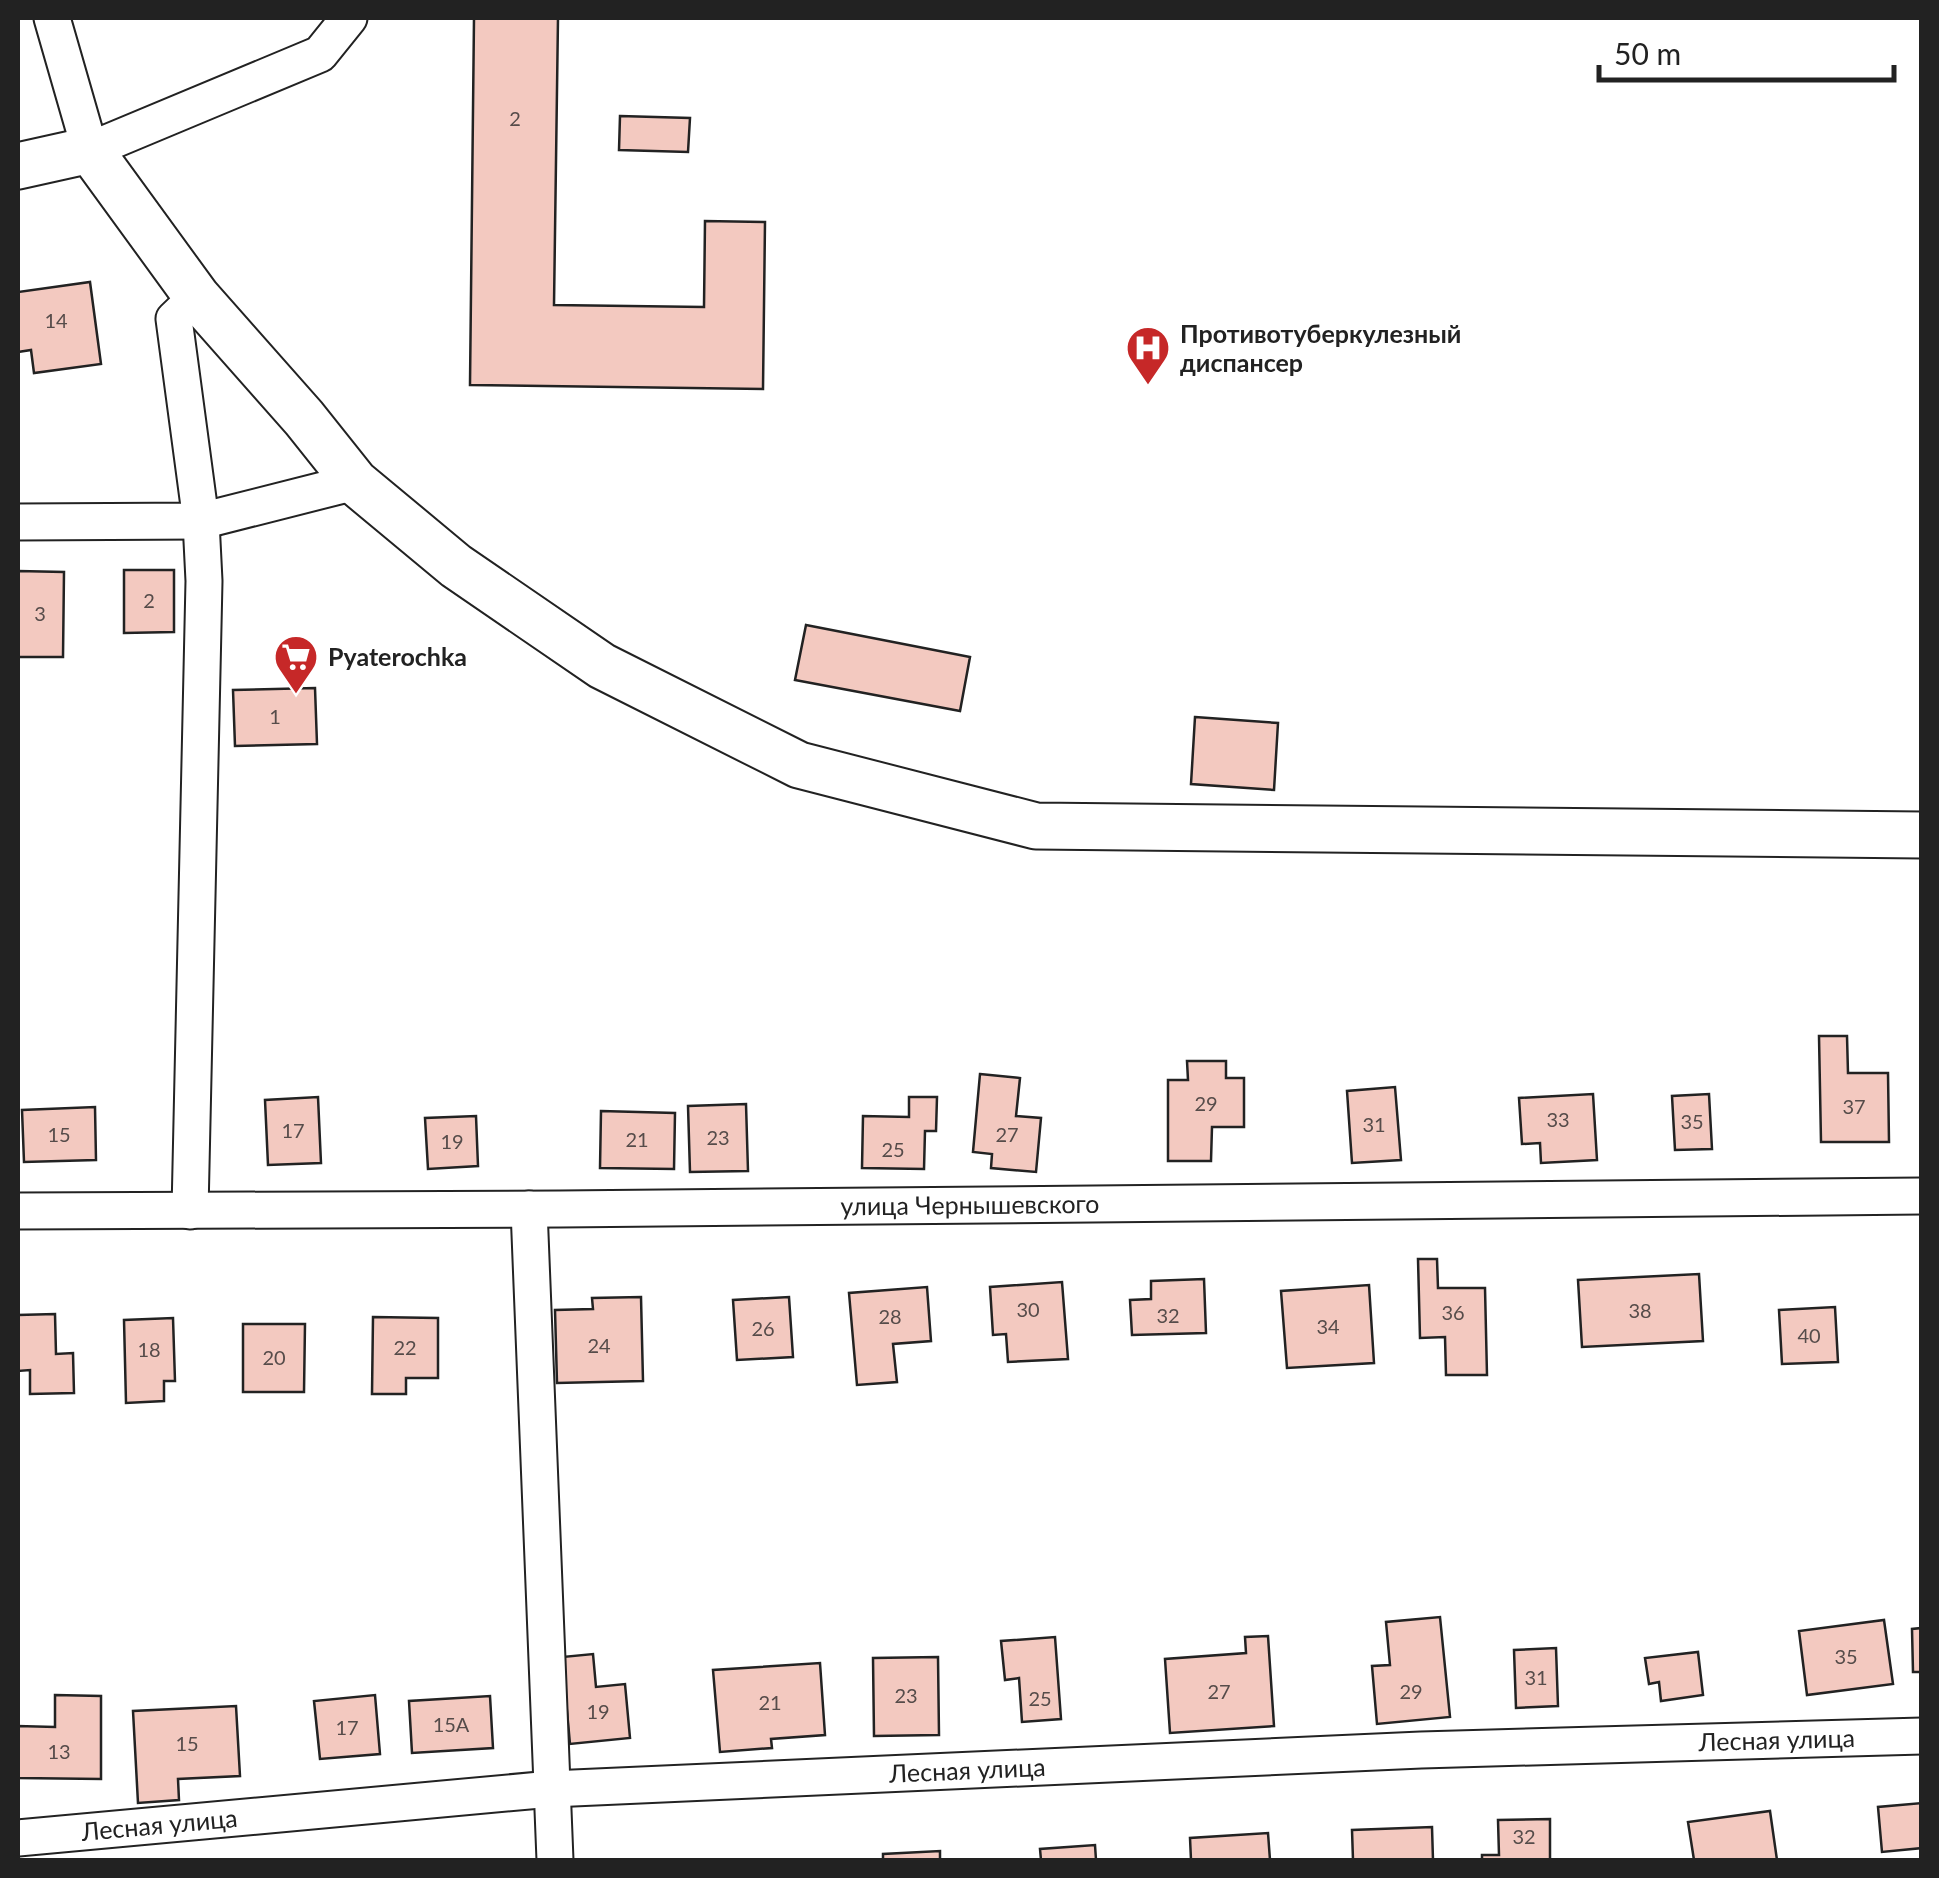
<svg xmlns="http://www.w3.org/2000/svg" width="1939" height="1878" font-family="Lato,sans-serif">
<rect width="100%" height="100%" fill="#fff"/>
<!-- building -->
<g fill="#f3c9c0" stroke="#222" stroke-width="2.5">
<path d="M 474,18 L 558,18 L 554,305 L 704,307 L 705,221 L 765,222 L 763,389 L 470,385 Z"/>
<path d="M 620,116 L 690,118 L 688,152 L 619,150 Z"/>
<path d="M 90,282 L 101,364 L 34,373 L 31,350 L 18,352 L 18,292 Z"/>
<path d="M 124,570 L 174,570 L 174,632 L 124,633 Z"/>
<path d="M 18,571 L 64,572 L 63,657 L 18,657 Z"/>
<path d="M 806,625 L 970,657 L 960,711 L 795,680 Z"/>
<path d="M 315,688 L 317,744 L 235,746 L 233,690 Z"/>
<path d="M 1195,717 L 1278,723 L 1274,790 L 1191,784 Z"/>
<path d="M 1819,1036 L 1847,1036 L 1848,1073 L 1888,1073 L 1889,1142 L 1821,1142 Z"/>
<path d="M 1187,1061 L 1226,1061 L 1226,1078 L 1244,1078 L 1244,1127 L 1212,1127 L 1211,1161 L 1168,1161 L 1168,1080 L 1188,1080 Z"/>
<path d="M 980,1074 L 1020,1078 L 1016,1116 L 1041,1118 L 1036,1172 L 991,1168 L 992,1154 L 973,1152 Z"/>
<path d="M 1395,1087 L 1401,1160 L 1352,1163 L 1347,1091 Z"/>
<path d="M 1593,1094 L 1597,1160 L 1541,1163 L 1540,1143 L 1522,1144 L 1519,1098 Z"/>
<path d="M 1709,1094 L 1712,1149 L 1675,1150 L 1672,1096 Z"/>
<path d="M 318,1097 L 321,1163 L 268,1165 L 265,1100 Z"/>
<path d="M 909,1097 L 937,1097 L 936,1131 L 925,1131 L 924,1169 L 862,1168 L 863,1116 L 909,1117 Z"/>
<path d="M 746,1104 L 748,1171 L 690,1172 L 688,1106 Z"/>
<path d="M 95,1107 L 96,1160 L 24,1162 L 22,1110 Z"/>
<path d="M 601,1111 L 675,1113 L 674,1169 L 600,1168 Z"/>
<path d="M 476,1116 L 478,1166 L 428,1169 L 425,1118 Z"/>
<path d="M 1418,1259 L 1437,1259 L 1438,1288 L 1485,1288 L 1487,1375 L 1446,1375 L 1445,1337 L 1420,1338 Z"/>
<path d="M 1699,1274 L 1703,1341 L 1582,1347 L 1578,1280 Z"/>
<path d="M 1204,1279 L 1206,1333 L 1132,1335 L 1130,1300 L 1151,1299 L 1151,1281 Z"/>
<path d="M 1062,1282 L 1068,1359 L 1008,1362 L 1006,1334 L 993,1335 L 990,1287 Z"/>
<path d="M 1369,1285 L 1374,1363 L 1287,1368 L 1281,1291 Z"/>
<path d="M 927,1287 L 931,1341 L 893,1344 L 897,1382 L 857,1385 L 849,1293 Z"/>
<path d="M 641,1297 L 643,1381 L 557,1383 L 555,1310 L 593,1309 L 592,1298 Z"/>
<path d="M 789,1297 L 793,1357 L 737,1360 L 733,1300 Z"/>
<path d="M 1835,1307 L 1838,1362 L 1782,1364 L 1779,1310 Z"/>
<path d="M 55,1314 L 56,1354 L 73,1353 L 74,1393 L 30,1394 L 30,1370 L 18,1371 L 18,1315 Z"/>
<path d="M 373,1317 L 438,1318 L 438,1378 L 406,1378 L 406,1394 L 372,1394 Z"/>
<path d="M 173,1318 L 175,1381 L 164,1381 L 164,1401 L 126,1403 L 124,1320 Z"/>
<path d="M 243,1324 L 305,1324 L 304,1392 L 243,1392 Z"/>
<path d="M 1440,1617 L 1450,1717 L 1377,1724 L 1372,1666 L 1390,1665 L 1386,1622 Z"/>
<path d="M 1884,1620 L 1893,1684 L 1807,1695 L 1799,1631 Z"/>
<path d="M 1922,1628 L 1922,1672 L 1913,1672 L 1912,1629 Z"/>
<path d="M 1268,1636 L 1274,1726 L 1170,1733 L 1165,1659 L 1246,1653 L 1245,1637 Z"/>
<path d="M 1055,1637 L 1061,1719 L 1022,1722 L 1019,1678 L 1005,1680 L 1001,1641 Z"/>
<path d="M 1556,1648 L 1558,1706 L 1516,1708 L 1514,1650 Z"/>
<path d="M 1698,1652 L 1703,1695 L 1661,1701 L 1659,1682 L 1649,1684 L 1645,1658 Z"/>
<path d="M 593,1654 L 596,1687 L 625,1684 L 630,1738 L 570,1744 L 562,1657 Z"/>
<path d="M 938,1657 L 939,1735 L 874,1736 L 873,1658 Z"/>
<path d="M 820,1663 L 825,1735 L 771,1739 L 772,1748 L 720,1752 L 713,1670 Z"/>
<path d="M 55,1695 L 101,1696 L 101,1779 L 18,1778 L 18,1726 L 55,1727 Z"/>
<path d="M 375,1695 L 380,1754 L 320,1759 L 314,1701 Z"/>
<path d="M 490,1696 L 493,1748 L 412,1753 L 409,1701 Z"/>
<path d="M 236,1706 L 240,1776 L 178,1779 L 179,1800 L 138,1803 L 133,1711 Z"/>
<path d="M 1922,1803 L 1922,1848 L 1882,1852 L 1878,1807 Z"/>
<path d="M 1770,1811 L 1777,1860 L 1694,1860 L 1688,1822 Z"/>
<path d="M 1550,1819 L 1550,1860 L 1482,1860 L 1482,1855 L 1499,1855 L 1498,1820 Z"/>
<path d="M 1432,1827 L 1433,1860 L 1353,1860 L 1352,1830 Z"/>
<path d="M 1268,1833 L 1270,1860 L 1191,1860 L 1190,1838 Z"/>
<path d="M 1095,1845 L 1096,1860 L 1041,1860 L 1040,1849 Z"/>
<path d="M 940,1851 L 940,1860 L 883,1860 L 883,1854 Z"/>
</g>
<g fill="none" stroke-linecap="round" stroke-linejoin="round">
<defs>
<g id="minor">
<path d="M 52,18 L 90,150 L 320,54 L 349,18"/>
<path d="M 18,522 L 201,521 L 355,482"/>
<path d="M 529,1209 L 555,1860"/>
<path id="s1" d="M 18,1211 L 560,1209 L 1922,1196"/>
<path d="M 190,1211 L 204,581 L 201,521 L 174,319 L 197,297"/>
<path id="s2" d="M 18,1838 L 551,1789 L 1421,1750 L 1922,1736"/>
</g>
<path id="tertiary" d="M 18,166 L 90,150 L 197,297 L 304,418 L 355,482 L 456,566 L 602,666 L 799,765 L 1036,826 L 1922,835"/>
</defs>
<!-- minor casing -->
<use href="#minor" stroke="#222" stroke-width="39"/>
<!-- tertiary casing -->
<use href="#tertiary" stroke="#222" stroke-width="49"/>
<!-- minor -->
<use href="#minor" stroke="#fff" stroke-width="35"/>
<!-- tertiary -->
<use href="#tertiary" stroke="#fff" stroke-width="45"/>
</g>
<!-- icons -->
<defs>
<symbol id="hospital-pin" viewBox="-11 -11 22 30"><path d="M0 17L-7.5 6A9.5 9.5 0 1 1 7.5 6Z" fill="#c62828" stroke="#fff"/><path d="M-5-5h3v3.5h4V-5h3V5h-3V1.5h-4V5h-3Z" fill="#fff"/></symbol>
<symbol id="supermarket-pin" viewBox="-11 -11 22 30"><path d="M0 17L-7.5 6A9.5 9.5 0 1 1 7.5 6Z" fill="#c62828" stroke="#fff"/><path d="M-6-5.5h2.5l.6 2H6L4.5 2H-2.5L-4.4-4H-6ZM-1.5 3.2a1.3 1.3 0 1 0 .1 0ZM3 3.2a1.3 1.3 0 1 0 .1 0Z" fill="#fff"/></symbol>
</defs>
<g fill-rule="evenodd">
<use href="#hospital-pin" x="1123" y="323" width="50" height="68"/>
<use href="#supermarket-pin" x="271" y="632" width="50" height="68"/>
</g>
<g text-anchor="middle" stroke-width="8" stroke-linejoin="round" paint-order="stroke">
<!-- number labels -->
<g font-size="20" fill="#564c4a">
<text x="515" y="126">2</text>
<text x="56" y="328">14</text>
<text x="149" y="608">2</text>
<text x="40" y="621">3</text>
<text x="275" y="724">1</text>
<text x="1206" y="1111">29</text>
<text x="1854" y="1114">37</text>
<text x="1558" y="1127">33</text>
<text x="1692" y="1129">35</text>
<text x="1374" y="1132">31</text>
<text x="293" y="1138">17</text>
<text x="59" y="1142">15</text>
<text x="1007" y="1142">27</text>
<text x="718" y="1145">23</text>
<text x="637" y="1147">21</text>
<text x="452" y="1149">19</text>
<text x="893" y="1157">25</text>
<text x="1028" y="1317">30</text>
<text x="1640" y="1318">38</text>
<text x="1453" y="1320">36</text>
<text x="1168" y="1323">32</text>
<text x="890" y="1324">28</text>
<text x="1328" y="1334">34</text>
<text x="763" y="1336">26</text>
<text x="1809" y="1343">40</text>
<text x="599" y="1353">24</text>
<text x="405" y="1355">22</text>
<text x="149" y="1357">18</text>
<text x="274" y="1365">20</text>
<text x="1846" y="1664">35</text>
<text x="1536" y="1685">31</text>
<text x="1219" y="1699">27</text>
<text x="1411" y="1699">29</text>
<text x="906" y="1703">23</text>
<text x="1040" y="1706">25</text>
<text x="770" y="1710">21</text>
<text x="598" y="1719">19</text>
<text x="451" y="1732">15А</text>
<text x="347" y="1735">17</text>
<text x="187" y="1751">15</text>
<text x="59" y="1759">13</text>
<text x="1524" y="1844">32</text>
</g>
<!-- poi labels -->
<g font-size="25" font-weight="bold" fill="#222" stroke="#fff" text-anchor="start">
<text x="1180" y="343">Противотуберкулезный<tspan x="1180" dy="29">диспансер</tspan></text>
<text x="328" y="666">Pyaterochka</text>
</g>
<!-- street labels -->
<g font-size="25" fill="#222" stroke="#fff">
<text dy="9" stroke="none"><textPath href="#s1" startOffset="952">улица Чернышевского</textPath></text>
<text dy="9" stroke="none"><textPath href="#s2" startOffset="1762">Лесная улица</textPath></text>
<text dy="9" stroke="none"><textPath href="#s2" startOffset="952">Лесная улица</textPath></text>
<text dy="9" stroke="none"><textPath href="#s2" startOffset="142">Лесная улица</textPath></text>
</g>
</g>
<!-- border -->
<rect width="1939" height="1878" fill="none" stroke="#222222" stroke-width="40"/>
<!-- scale -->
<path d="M1599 65v15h295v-15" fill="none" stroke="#222222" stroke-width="5"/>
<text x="1614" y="65" font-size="30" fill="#222222" stroke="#ffffff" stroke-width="8" paint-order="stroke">50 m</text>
</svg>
